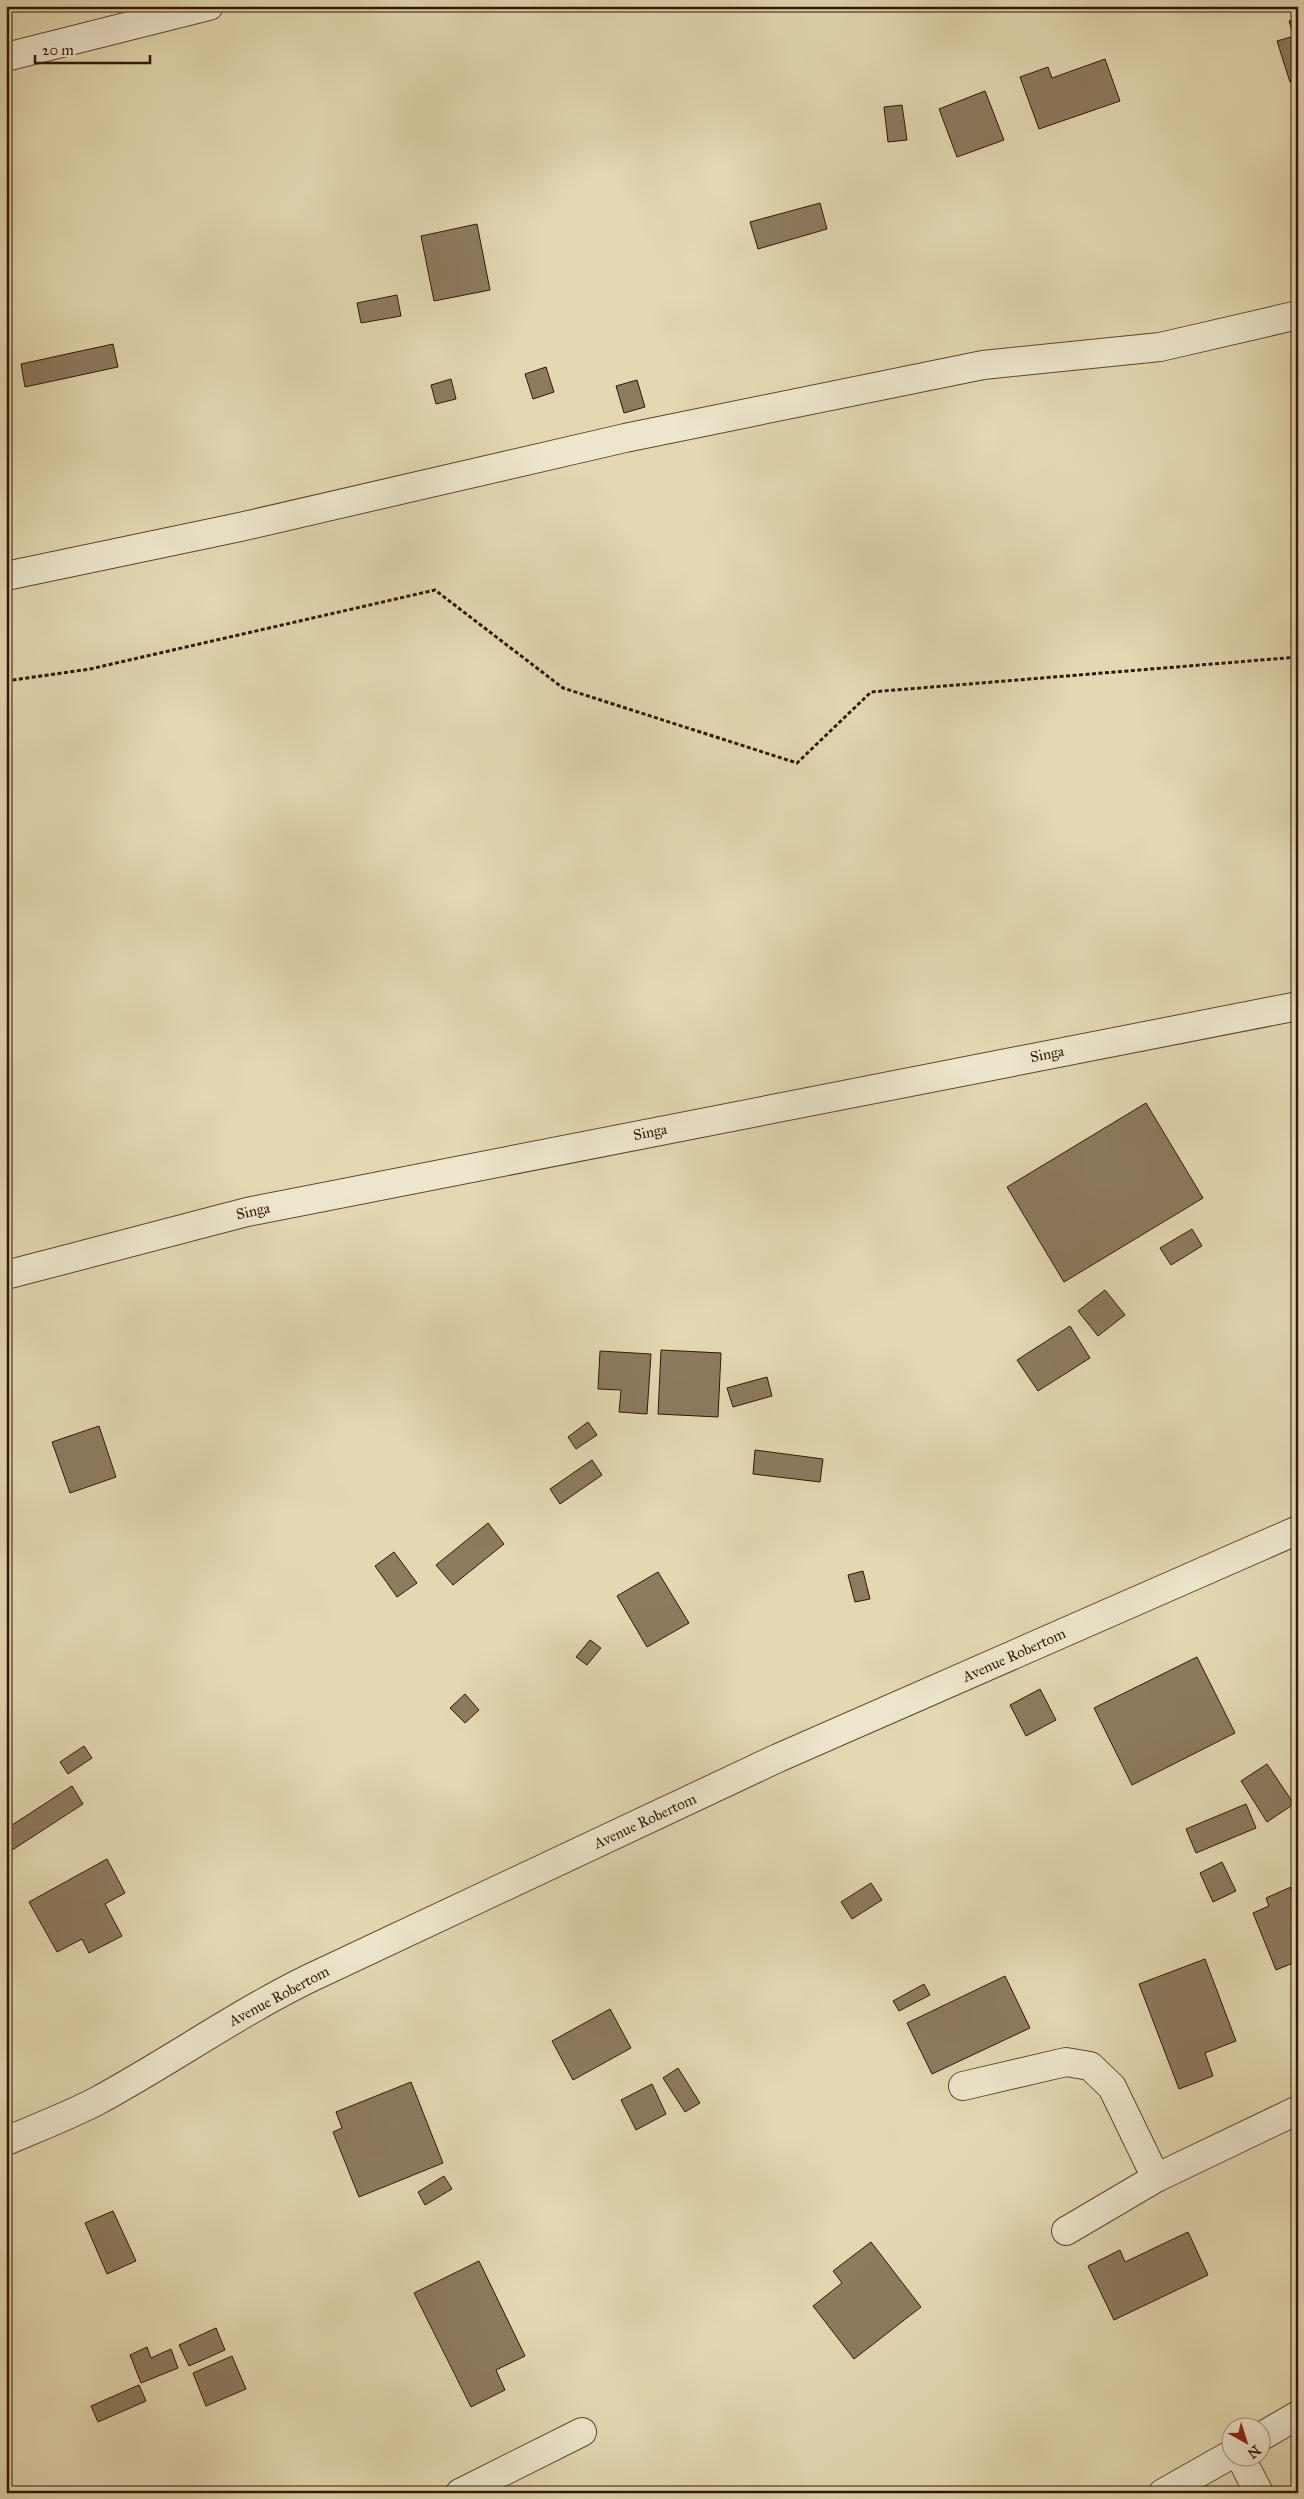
<svg xmlns="http://www.w3.org/2000/svg" width="1304" height="2499" font-family="'IM FELL Great Primer',serif">
<rect width="100%" height="100%" fill="#e3d8b2"/>
<filter id="stains"><feTurbulence type="fractalNoise" baseFrequency=".004" numOctaves="4"/><feColorMatrix values="0 0 0 0 .2 0 0 0 0 .09 0 0 0 0 .02 0 0 0 .5 -.17"/></filter>
<radialGradient id="worn" r=".72"><stop offset=".6" stop-color="#630" stop-opacity="0"/><stop offset="1" stop-color="#630" stop-opacity=".3"/></radialGradient>
<!-- building -->
<g fill="#8d7b5f" stroke="#301605">
<path d="M 1298,18 L 1298,80 L 1290,82 L 1277,41 L 1294,36 L 1289,21 Z"/>
<path d="M 1105,59 L 1120,101 L 1039,129 L 1020,77 L 1048,67 L 1052,78 Z"/>
<path d="M 985,91 L 1004,140 L 957,157 L 939,109 Z"/>
<path d="M 902,105 L 907,140 L 888,142 L 884,107 Z"/>
<path d="M 820,203 L 827,229 L 758,249 L 750,222 Z"/>
<path d="M 477,224 L 490,290 L 434,301 L 421,236 Z"/>
<path d="M 397,295 L 401,316 L 361,323 L 357,303 Z"/>
<path d="M 113,344 L 118,367 L 25,387 L 21,364 Z"/>
<path d="M 546,367 L 554,392 L 533,399 L 525,374 Z"/>
<path d="M 451,379 L 456,399 L 436,404 L 431,385 Z"/>
<path d="M 637,380 L 645,407 L 624,413 L 616,386 Z"/>
<path d="M 1146,1103 L 1203,1198 L 1064,1282 L 1007,1187 Z"/>
<path d="M 1192,1229 L 1202,1246 L 1171,1265 L 1160,1248 Z"/>
<path d="M 1105,1290 L 1125,1315 L 1098,1336 L 1078,1311 Z"/>
<path d="M 1070,1326 L 1090,1358 L 1038,1391 L 1017,1360 Z"/>
<path d="M 661,1350 L 721,1353 L 718,1417 L 658,1414 Z"/>
<path d="M 600,1351 L 651,1354 L 647,1414 L 619,1412 L 621,1390 L 598,1389 Z"/>
<path d="M 767,1377 L 772,1396 L 733,1407 L 727,1388 Z"/>
<path d="M 588,1422 L 597,1435 L 576,1449 L 568,1437 Z"/>
<path d="M 99,1426 L 116,1477 L 70,1493 L 52,1442 Z"/>
<path d="M 755,1450 L 823,1459 L 820,1482 L 753,1474 Z"/>
<path d="M 592,1460 L 602,1475 L 560,1504 L 550,1489 Z"/>
<path d="M 488,1523 L 504,1544 L 453,1585 L 436,1565 Z"/>
<path d="M 394,1552 L 417,1583 L 397,1597 L 375,1566 Z"/>
<path d="M 863,1571 L 870,1599 L 855,1602 L 848,1575 Z"/>
<path d="M 658,1572 L 689,1623 L 647,1647 L 617,1596 Z"/>
<path d="M 590,1640 L 601,1648 L 587,1665 L 576,1657 Z"/>
<path d="M 1197,1657 L 1235,1733 L 1132,1785 L 1094,1708 Z"/>
<path d="M 1040,1689 L 1056,1720 L 1026,1736 L 1010,1705 Z"/>
<path d="M 465,1694 L 479,1710 L 465,1723 L 450,1708 Z"/>
<path d="M 84,1746 L 92,1758 L 68,1774 L 60,1762 Z"/>
<path d="M 1267,1764 L 1294,1804 L 1267,1822 L 1241,1781 Z"/>
<path d="M 72,1786 L 83,1804 L 6,1854 L 6,1829 Z"/>
<path d="M 1246,1804 L 1256,1828 L 1196,1853 L 1186,1829 Z"/>
<path d="M 107,1859 L 125,1893 L 105,1904 L 122,1936 L 89,1953 L 82,1939 L 57,1952 L 29,1902 Z"/>
<path d="M 1222,1862 L 1236,1891 L 1213,1902 L 1200,1873 Z"/>
<path d="M 871,1883 L 882,1900 L 852,1919 L 841,1902 Z"/>
<path d="M 1291,1887 L 1294,1895 L 1298,1893 L 1298,1975 L 1293,1963 L 1276,1970 L 1253,1913 L 1269,1906 L 1266,1898 Z"/>
<path d="M 1205,1959 L 1236,2041 L 1205,2053 L 1213,2076 L 1179,2089 L 1139,1984 Z"/>
<path d="M 1005,1976 L 1030,2028 L 932,2074 L 907,2023 Z"/>
<path d="M 924,1984 L 930,1995 L 899,2011 L 893,2001 Z"/>
<path d="M 610,2009 L 631,2048 L 573,2080 L 552,2041 Z"/>
<path d="M 678,2068 L 700,2103 L 685,2112 L 663,2078 Z"/>
<path d="M 411,2082 L 443,2163 L 359,2197 L 333,2132 L 342,2128 L 336,2112 Z"/>
<path d="M 652,2084 L 666,2114 L 636,2130 L 621,2100 Z"/>
<path d="M 444,2176 L 452,2189 L 425,2205 L 418,2192 Z"/>
<path d="M 113,2211 L 136,2261 L 107,2274 L 85,2223 Z"/>
<path d="M 1188,2232 L 1208,2275 L 1114,2320 L 1088,2266 L 1120,2250 L 1125,2262 Z"/>
<path d="M 871,2242 L 921,2307 L 854,2359 L 813,2306 L 842,2283 L 833,2271 Z"/>
<path d="M 479,2261 L 525,2356 L 496,2370 L 505,2390 L 471,2407 L 414,2293 Z"/>
<path d="M 216,2328 L 225,2350 L 189,2366 L 179,2345 Z"/>
<path d="M 147,2347 L 151,2358 L 171,2349 L 178,2368 L 141,2383 L 130,2355 Z"/>
<path d="M 232,2356 L 246,2389 L 206,2406 L 193,2373 Z"/>
<path d="M 139,2385 L 146,2401 L 98,2422 L 91,2406 Z"/>
</g>
<g fill="none" stroke-linecap="round" stroke-linejoin="round">
<defs>
<g id="minor">
<path d="M 6,57 L 209,6"/>
<path d="M 6,576 L 240,527 L 625,438 L 983,365 L 1160,347 L 1298,315"/>
<path d="M 6,1275 L 247,1212 L 1298,1006"/>
<path d="M 963,2086 L 1066,2062 L 1090,2066 L 1112,2087 L 1156,2178"/>
<path d="M 6,2141 C 37,2128 68,2116 97,2101 C 169,2062 235,2015 308,1979 L 778,1758 L 1298,1530"/>
<path d="M 1066,2231 L 1156,2178 L 1298,2110"/>
<path d="M 1262,2436 L 1298,2415"/>
<path d="M 1240,2456 L 1259,2493"/>
<path d="M 460,2493 L 582,2432"/>
<path d="M 1163,2493 L 1232,2454"/>
</g>
</defs>
<!-- minor casing -->
<use href="#minor" stroke="#5d4630" stroke-width="30"/>
<!-- path -->
<path stroke="#301605" stroke-width="3" stroke-dasharray="4 2.5" stroke-linecap="butt" d="M 6,681 L 90,669 L 435,590 L 563,688 L 797,763 L 871,692 L 1298,657"/>
<!-- minor -->
<use href="#minor" stroke="#ede6cd" stroke-width="28"/>
</g>
<g text-anchor="middle" stroke-width="4.5" stroke-linejoin="round" paint-order="stroke">
<!-- street labels -->
<g font-size="15" fill="#301605" stroke="#ede6cd">
<text transform="translate(1047 1054) rotate(-11)" y="5">Singa</text>
<text transform="translate(650 1132) rotate(-11)" y="5">Singa</text>
<text transform="translate(253 1211) rotate(-12)" y="5">Singa</text>
<text transform="translate(1014 1655) rotate(-24)" y="5">Avenue Robertom</text>
<text transform="translate(645 1821) rotate(-25)" y="5">Avenue Robertom</text>
<text transform="translate(279 1996) rotate(-28)" y="5">Avenue Robertom</text>
</g>
</g>
<!-- margin -->
<rect width="1304" height="2499" fill="none" stroke="#e3d8b2" stroke-width="25"/>
<rect x="8" y="8" width="1289" height="2484" fill="none" stroke="#301605" stroke-width="2.5"/>
<rect x="12" y="12" width="1279" height="2474" fill="none" stroke="#301605"/>
<!-- north arrow -->
<g transform="translate(1246 2442) rotate(141)"><circle r="24" fill="#ede6cd" stroke="#a1937d"/>
<path d="M0-4L9 19L0 12L-9 19Z" fill="#8f2418"/>
<text y="-8" font-size="14" font-weight="bold" text-anchor="middle" fill="#301605">N</text>
</g>
<!-- scale -->
<path d="M35 55v8h115v-8" fill="none" stroke="#301605" stroke-width="2.5"/>
<text x="42" y="55" font-size="15" fill="#301605" stroke="#ede6cd" stroke-width="4" paint-order="stroke">20 m</text>
<rect width="100%" height="100%" filter="url(#stains)"/>
<rect width="100%" height="100%" fill="url(#worn)"/>
</svg>
